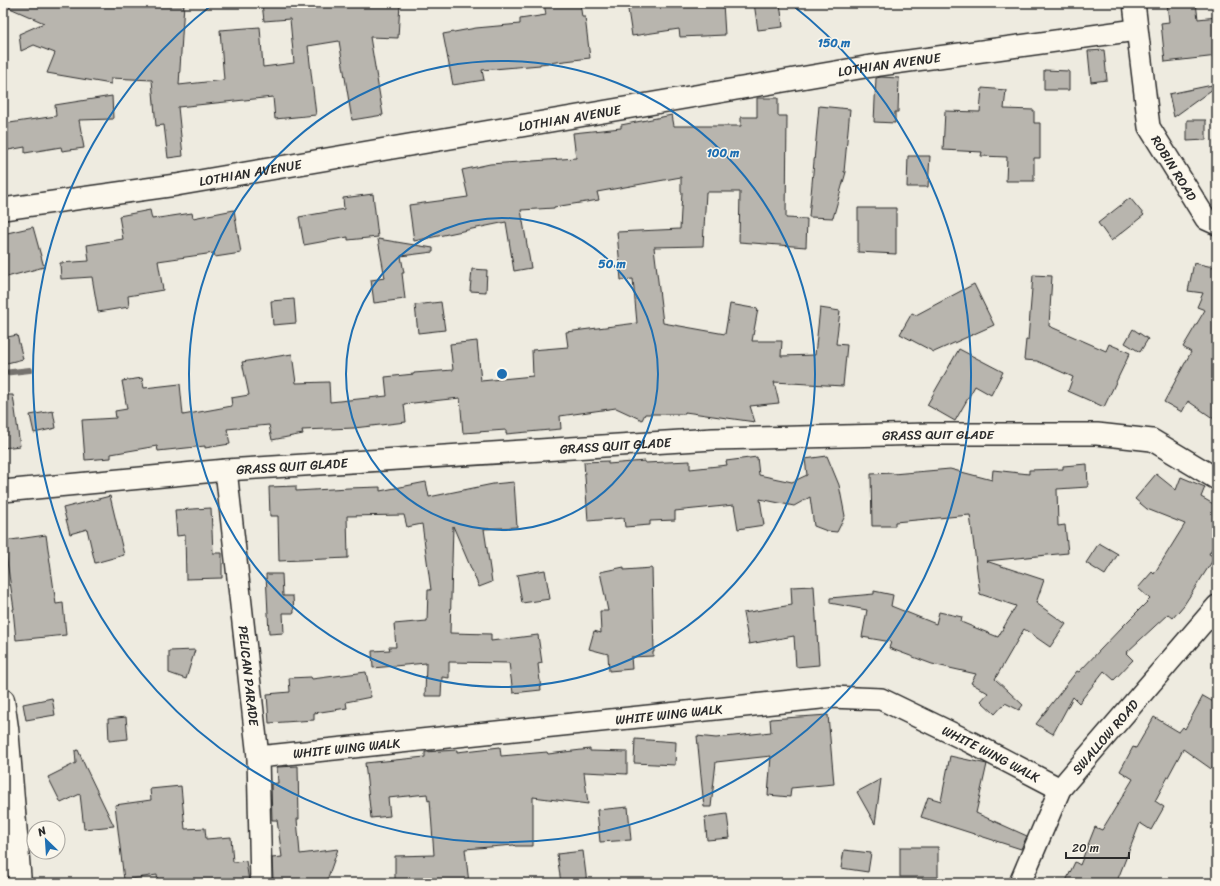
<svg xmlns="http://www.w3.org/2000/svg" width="1220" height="886" font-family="Sriracha,sans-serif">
<rect width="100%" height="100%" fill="#eeebe0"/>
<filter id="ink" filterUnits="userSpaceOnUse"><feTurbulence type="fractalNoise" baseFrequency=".025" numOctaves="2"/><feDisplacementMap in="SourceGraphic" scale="8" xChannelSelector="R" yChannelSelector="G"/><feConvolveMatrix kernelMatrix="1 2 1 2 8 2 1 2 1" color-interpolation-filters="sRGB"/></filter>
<g filter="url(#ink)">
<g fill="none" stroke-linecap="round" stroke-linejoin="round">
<!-- stream -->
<path stroke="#74726e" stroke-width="6" d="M 3,373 L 30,370"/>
</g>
<!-- building -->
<g fill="#b8b5ae" stroke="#2b2b2b">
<path d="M 3,3 L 184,3 L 179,85 L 224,80 L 220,30 L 260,27 L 263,67 L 294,63 L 290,19 L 264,21 L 262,3 L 400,3 L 398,38 L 370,37 L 383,115 L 352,120 L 339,41 L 308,46 L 316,115 L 275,119 L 273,97 L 178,107 L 183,156 L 168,158 L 164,125 L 156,126 L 152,80 L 111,78 L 111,84 L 47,73 L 55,53 L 34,45 L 21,51 L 19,34 L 44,23 L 3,5 Z"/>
<path d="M 544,3 L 580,3 L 582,17 L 585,17 L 590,58 L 540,64 L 540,65 L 482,70 L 484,80 L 453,85 L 443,34 L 476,28 L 520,24 L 520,19 L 546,15 Z"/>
<path d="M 627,3 L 723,3 L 725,35 L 680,37 L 679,29 L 632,36 Z"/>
<path d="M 754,3 L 780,3 L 783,27 L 758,30 Z"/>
<path d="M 1167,3 L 1196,3 L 1198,19 L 1217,17 L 1217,56 L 1165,62 L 1161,23 L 1169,22 Z"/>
<path d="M 1104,50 L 1107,80 L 1091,82 L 1088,51 Z"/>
<path d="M 1044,70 L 1069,71 L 1069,90 L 1044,90 Z"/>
<path d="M 881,77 L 899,78 L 898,112 L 895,112 L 895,123 L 874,122 L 876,78 Z"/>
<path d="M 1217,84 L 1217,86 L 1174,117 L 1169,94 Z"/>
<path d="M 982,88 L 1006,90 L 1004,109 L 1034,110 L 1034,123 L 1040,123 L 1040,158 L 1034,158 L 1034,181 L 1006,181 L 1007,157 L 981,156 L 982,152 L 943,150 L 945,111 L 980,112 Z"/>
<path d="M 112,96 L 113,119 L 79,120 L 84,148 L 62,151 L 61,147 L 25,153 L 25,147 L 3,151 L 3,124 L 56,116 L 55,105 Z"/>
<path d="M 757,98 L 778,98 L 778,116 L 787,116 L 786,218 L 807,219 L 806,247 L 739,242 L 740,192 L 706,192 L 703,246 L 654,247 L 663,323 L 725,334 L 730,304 L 758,309 L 752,341 L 782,341 L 781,356 L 815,355 L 820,308 L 840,311 L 836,344 L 847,345 L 843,386 L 774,382 L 779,403 L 750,406 L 755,422 L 685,412 L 685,414 L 645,414 L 642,420 L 616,408 L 560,416 L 561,429 L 506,434 L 506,430 L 463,433 L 460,398 L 404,404 L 406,422 L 354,428 L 302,430 L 303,434 L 272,440 L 269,425 L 227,429 L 230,444 L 205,448 L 205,446 L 158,451 L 157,446 L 111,454 L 111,458 L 85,460 L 82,420 L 116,418 L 115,411 L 127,409 L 122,381 L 142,378 L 144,388 L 180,384 L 183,415 L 232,406 L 231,398 L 249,395 L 242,362 L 292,354 L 296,383 L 329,382 L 330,402 L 387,396 L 385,377 L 414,374 L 414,373 L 453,370 L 450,344 L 477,341 L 481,381 L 533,376 L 532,350 L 568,347 L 566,332 L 637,323 L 633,279 L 621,280 L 617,232 L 680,229 L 682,192 L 681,192 L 681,177 L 597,192 L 599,200 L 554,207 L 554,208 L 521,210 L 531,268 L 514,271 L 506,222 L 414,241 L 409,205 L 468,197 L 462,170 L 490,164 L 576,158 L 573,133 L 621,128 L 621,125 L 672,115 L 674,126 L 741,126 L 741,117 L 757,117 Z"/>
<path d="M 819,106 L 850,109 L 844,172 L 846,172 L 833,218 L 809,217 Z"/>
<path d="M 1187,120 L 1206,120 L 1206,140 L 1187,141 Z"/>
<path d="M 908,156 L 930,156 L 928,187 L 907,187 Z"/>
<path d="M 373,194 L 378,237 L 348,240 L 348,237 L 304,245 L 299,217 L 344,209 L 343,198 Z"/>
<path d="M 1130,198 L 1144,215 L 1111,241 L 1098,223 Z"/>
<path d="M 858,208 L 896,208 L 896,254 L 858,252 Z"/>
<path d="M 150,210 L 152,219 L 192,213 L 193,218 L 234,210 L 241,253 L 215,257 L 214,253 L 158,261 L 163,290 L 128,296 L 129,307 L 98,312 L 92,277 L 61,279 L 60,263 L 89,261 L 87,245 L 123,239 L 119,216 Z"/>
<path d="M 33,227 L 44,267 L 3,278 L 3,234 Z"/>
<path d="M 378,239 L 433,248 L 433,252 L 401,256 L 404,273 L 402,273 L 405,299 L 374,303 L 371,280 L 385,278 Z"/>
<path d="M 1216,259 L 1217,260 L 1217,421 L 1188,401 L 1182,412 L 1164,402 L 1191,352 L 1183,347 L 1205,310 L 1197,307 L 1203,293 L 1188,291 L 1194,263 L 1213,267 Z"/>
<path d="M 472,269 L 487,270 L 486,292 L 470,291 Z"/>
<path d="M 1033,275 L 1052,276 L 1049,326 L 1106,351 L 1109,344 L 1130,353 L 1104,407 L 1068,391 L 1073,377 L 1037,361 L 1024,360 L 1026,340 L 1028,340 Z"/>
<path d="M 974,284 L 994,325 L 934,352 L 900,334 L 912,313 L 916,315 Z"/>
<path d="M 294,299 L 296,323 L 273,325 L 271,301 Z"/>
<path d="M 441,302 L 445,330 L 418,333 L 415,305 Z"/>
<path d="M 1133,329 L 1148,339 L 1140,352 L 1125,343 Z"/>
<path d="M 17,335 L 23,359 L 3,364 L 3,338 Z"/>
<path d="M 959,349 L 1003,372 L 991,395 L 975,386 L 955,421 L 927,405 Z"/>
<path d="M 3,395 L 13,395 L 20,446 L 3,448 Z"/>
<path d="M 53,411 L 56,428 L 34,433 L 30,415 Z"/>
<path d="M 827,456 L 839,485 L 845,516 L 837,532 L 827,531 L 814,526 L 810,497 L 794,506 L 760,499 L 764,525 L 738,529 L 734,505 L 675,511 L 675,520 L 650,521 L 650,525 L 625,527 L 624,518 L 588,521 L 584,462 L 608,461 L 608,464 L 645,461 L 645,463 L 690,461 L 690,469 L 727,465 L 726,461 L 757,457 L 759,475 L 792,482 L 807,475 L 805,459 Z"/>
<path d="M 1087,464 L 1088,487 L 1057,489 L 1058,526 L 1065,525 L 1068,553 L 986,561 L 1044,580 L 1036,603 L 1066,624 L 1050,647 L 1024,629 L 995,679 L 1023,705 L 1019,710 L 1005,703 L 995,714 L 981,701 L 988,693 L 971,683 L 976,674 L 932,664 L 889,648 L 891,642 L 862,637 L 867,610 L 830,603 L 830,598 L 874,594 L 874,591 L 893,595 L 891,606 L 936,624 L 939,612 L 962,617 L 961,622 L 998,637 L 1016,606 L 980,594 L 970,515 L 895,522 L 895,526 L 872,526 L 871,474 L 893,473 L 893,474 L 950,469 L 992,480 L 993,470 L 1029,474 L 1029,470 L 1063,469 L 1063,466 Z"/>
<path d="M 1156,474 L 1176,490 L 1181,477 L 1205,487 L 1201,497 L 1217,506 L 1217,540 L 1209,554 L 1215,557 L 1184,605 L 1173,618 L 1168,614 L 1126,653 L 1133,660 L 1114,680 L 1104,671 L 1079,703 L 1073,697 L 1053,734 L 1036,724 L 1077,671 L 1079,672 L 1123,626 L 1150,599 L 1138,588 L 1152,572 L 1154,574 L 1185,524 L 1147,509 L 1135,499 Z"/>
<path d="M 426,482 L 429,497 L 493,484 L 514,482 L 517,527 L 484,529 L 492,582 L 479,587 L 453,526 L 450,633 L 491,634 L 491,641 L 538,635 L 542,663 L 538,664 L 541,690 L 513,693 L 509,663 L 449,662 L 449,678 L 442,677 L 441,696 L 425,696 L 426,663 L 373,668 L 372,651 L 390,650 L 389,647 L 396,647 L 394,624 L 427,621 L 428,590 L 431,590 L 422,524 L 407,527 L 404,515 L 347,516 L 348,558 L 279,561 L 278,516 L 270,516 L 269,487 L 296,486 L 296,491 L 349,488 L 380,487 L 380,491 Z"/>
<path d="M 110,496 L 124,555 L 95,563 L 87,529 L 70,534 L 63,508 Z"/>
<path d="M 211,508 L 213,553 L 222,553 L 222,578 L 186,579 L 185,535 L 177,536 L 175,510 Z"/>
<path d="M 46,535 L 56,604 L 63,603 L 66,635 L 16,640 L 13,609 L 14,609 L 4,541 Z"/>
<path d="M 1099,543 L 1118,554 L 1105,575 L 1086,563 Z"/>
<path d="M 624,567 L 624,570 L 652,568 L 654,652 L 653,652 L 653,656 L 631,657 L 632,669 L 609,671 L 608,654 L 589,649 L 594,631 L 601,633 L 600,611 L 608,611 L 600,572 Z"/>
<path d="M 545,570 L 550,599 L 522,603 L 517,575 Z"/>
<path d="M 266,574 L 282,574 L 283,596 L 293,596 L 294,613 L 283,613 L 284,633 L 269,634 Z"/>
<path d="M 814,586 L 819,665 L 796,667 L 794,636 L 749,644 L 743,613 L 792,605 L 791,587 Z"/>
<path d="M 195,650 L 186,679 L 169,673 L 169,651 Z"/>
<path d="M 366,672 L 371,697 L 346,702 L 347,708 L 314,713 L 314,720 L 269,723 L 267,694 L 290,692 L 289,678 L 311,677 L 312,679 Z"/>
<path d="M 1203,696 L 1217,704 L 1217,773 L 1183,749 L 1155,801 L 1164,807 L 1151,830 L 1140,823 L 1117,881 L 1121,883 L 1065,883 L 1075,862 L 1080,865 L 1095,827 L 1102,830 L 1133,779 L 1120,771 L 1133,747 L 1136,748 L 1154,717 L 1179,732 L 1183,727 L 1185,729 Z"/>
<path d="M 52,698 L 55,715 L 26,720 L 23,704 Z"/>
<path d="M 828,715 L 834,784 L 791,788 L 790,797 L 768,795 L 771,756 L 716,762 L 711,807 L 704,807 L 697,736 L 716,738 L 771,732 L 770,719 Z"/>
<path d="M 126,717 L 128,739 L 109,741 L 108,719 Z"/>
<path d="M 635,739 L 676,742 L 675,765 L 634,763 Z"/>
<path d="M 500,747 L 501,756 L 547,752 L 548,754 L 590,749 L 590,751 L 627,752 L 627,774 L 584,772 L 588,804 L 533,797 L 533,846 L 515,846 L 514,845 L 465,849 L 469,883 L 395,883 L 395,856 L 434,855 L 430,800 L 428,801 L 427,794 L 388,798 L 390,816 L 371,818 L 365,763 L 425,757 L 425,752 L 457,750 L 457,752 Z"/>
<path d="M 78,750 L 85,766 L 114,826 L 84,829 L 80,794 L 61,803 L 48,777 L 76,763 L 75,751 Z"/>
<path d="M 950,756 L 987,764 L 976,813 L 1027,836 L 1021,849 L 921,817 L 928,797 L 941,801 Z"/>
<path d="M 298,766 L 299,819 L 297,819 L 300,854 L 338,849 L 326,883 L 274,883 L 273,879 L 272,858 L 282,857 L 277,820 L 272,820 L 271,784 L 278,783 L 277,767 Z"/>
<path d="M 881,779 L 875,824 L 857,792 Z"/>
<path d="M 181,786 L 185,829 L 205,828 L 206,839 L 231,837 L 233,862 L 246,861 L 249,882 L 239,883 L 158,883 L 157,875 L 124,880 L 115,805 L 151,800 L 150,789 Z"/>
<path d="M 628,807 L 631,840 L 600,842 L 597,810 Z"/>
<path d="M 727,814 L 730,838 L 707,840 L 705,817 Z"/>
<rect x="900" y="847" width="38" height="30"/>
<path d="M 844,850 L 871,853 L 868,872 L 841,868 Z"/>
<path d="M 583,851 L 587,883 L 561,883 L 557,854 Z"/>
</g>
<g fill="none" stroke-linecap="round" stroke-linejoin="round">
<defs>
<g id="minor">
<path id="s1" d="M 1134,3 L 1149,127 L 1206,219 L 1217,224"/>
<path id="s2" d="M 3,209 L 176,185 L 865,67 L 1136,30"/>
<path id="s3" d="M 226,470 L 258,757 L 261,883"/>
<path id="s4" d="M 3,491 L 226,470 L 713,439 L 929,434 L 1097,434 L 1152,440 L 1217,479"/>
<path id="s5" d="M 258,757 L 830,697 L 881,699 L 970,742 L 1060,789"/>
<path id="s6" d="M 1020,883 L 1060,789 L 1217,606"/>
</g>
<path id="tertiary" d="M 3,700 L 7,728 L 20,883"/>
</defs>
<!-- minor casing -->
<use href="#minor" stroke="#2b2b2b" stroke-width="24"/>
<!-- tertiary casing -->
<use href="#tertiary" stroke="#2b2b2b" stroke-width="25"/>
<!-- minor -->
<use href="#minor" stroke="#fbf7ec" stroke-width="21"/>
<!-- tertiary -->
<use href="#tertiary" stroke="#fbf7ec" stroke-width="22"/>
</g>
</g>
<!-- distance rings -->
<g fill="none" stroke="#1f6fb2" stroke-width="2">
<circle cx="502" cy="374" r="156"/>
<circle cx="502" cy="374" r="313"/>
<path d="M791 4A469 469 0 1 1 213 4"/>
</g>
<g text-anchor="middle" stroke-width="3" stroke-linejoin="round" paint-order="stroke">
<!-- street labels -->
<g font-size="13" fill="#2b2b2b" stroke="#fbf7ec">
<text dy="5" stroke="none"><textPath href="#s2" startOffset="898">LOTHIAN AVENUE</textPath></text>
<text dy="5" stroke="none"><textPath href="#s2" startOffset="574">LOTHIAN AVENUE</textPath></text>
<text dy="5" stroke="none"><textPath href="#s1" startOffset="173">ROBIN ROAD</textPath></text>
<text dy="5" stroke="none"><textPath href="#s2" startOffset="250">LOTHIAN AVENUE</textPath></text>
<text dy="5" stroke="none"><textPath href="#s4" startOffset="937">GRASS QUIT GLADE</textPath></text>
<text dy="5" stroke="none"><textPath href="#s4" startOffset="614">GRASS QUIT GLADE</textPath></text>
<text dy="5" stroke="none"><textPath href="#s4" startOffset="290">GRASS QUIT GLADE</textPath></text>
<text dy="5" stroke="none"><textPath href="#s3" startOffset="207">PELICAN PARADE</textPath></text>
<text dy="5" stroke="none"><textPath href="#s5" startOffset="413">WHITE WING WALK</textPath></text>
<text dy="5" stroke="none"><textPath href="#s6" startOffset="171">SWALLOW ROAD</textPath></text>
<text dy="5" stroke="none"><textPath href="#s5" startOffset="89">WHITE WING WALK</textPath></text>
<text dy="5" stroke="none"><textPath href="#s5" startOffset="749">WHITE WING WALK</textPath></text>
</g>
</g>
<circle cx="502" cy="374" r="6" fill="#1f6fb2" stroke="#fbf7ec" stroke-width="2"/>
<g font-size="12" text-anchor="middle" font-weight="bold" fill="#1f6fb2" stroke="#fbf7ec" stroke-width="3" stroke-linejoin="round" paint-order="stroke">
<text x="834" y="47">150 m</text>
<text x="723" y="157">100 m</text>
<text x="612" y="268">50 m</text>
</g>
<!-- margin -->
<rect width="1220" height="886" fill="none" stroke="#fbf7ec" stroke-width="16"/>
<rect x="8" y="8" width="1204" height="870" fill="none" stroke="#2b2b2b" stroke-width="1.5" filter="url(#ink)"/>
<!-- north arrow -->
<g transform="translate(46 840) rotate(335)"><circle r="19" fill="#fbf7ec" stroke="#a8a59f"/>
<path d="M0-3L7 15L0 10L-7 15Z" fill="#1f6fb2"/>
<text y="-6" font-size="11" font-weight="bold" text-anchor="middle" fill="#2b2b2b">N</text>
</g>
<!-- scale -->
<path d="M1066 852v6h63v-6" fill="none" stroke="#2b2b2b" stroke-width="2"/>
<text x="1072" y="852" font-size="12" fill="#2b2b2b" stroke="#fbf7ec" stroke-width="3" paint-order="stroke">20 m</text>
</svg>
